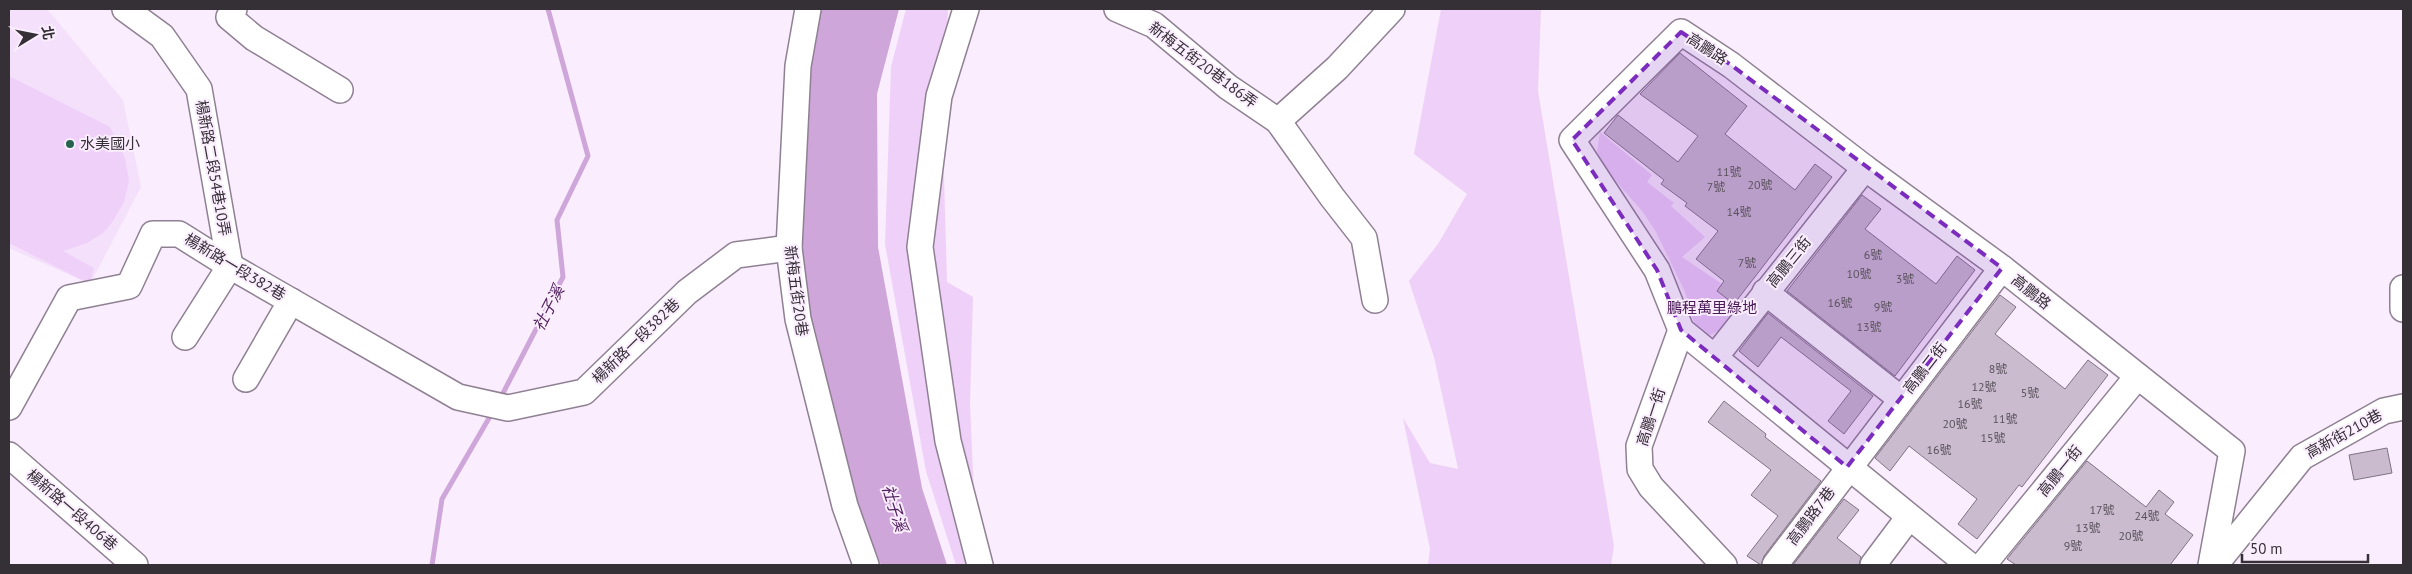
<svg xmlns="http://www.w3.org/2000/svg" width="2412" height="574" font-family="'PT Sans','Noto Sans TC',sans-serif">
<rect width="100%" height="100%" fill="#faedfd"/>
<!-- built -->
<path fill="#f4e0fa" d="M 9,9 L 47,9 L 123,100 L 141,187 L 90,284 L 9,248 Z"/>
<!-- green -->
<g fill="#efd0f9">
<path d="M 906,9 L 948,9 L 943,143 L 947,282 L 973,297 L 970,403 L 977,565 L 956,565 L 926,471 L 885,244 L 891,67 Z"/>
<path d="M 1441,9 L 1541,9 L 1538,91 L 1614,546 L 1611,565 L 1428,565 L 1430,549 L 1403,418 L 1430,463 L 1458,469 L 1434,357 L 1409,281 L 1438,244 L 1467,194 L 1414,154 Z"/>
<path d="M 9,76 L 110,127 L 125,158 L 129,181 L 124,202 L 113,221 L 103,233 L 87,243 L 63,251 L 94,268 L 90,284 L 9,243 Z"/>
<path d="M 1600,132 L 1652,175 L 1647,182 L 1674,203 L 1671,206 L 1705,237 L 1682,257 L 1722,284 L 1739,307 C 1729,325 1721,332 1701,338 L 1693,320 L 1685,292 L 1656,232 L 1643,212 L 1605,169 L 1597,151 Z"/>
</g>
<!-- water -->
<path fill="#cea6d9" d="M 821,9 L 899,9 L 877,94 L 878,247 L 922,488 L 947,565 L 881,565 L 854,499 L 809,314 L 798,241 L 806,71 Z"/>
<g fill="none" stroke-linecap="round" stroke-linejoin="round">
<!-- stream -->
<g stroke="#cea6d9" stroke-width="5">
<path d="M 500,399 L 563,277 L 557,220 L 588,156 L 548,9"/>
<path d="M 432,565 L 442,499 L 492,413"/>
</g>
</g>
<!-- building -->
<g fill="#cabbce" stroke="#807384">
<path d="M 1680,53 L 1747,106 L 1725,134 L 1795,190 L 1815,164 L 1832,177 L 1734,304 L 1717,291 L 1724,281 L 1696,259 L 1718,231 L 1685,206 L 1687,203 L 1661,184 L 1664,180 L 1604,133 L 1618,115 L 1678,162 L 1698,136 L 1640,94 Z"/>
<path d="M 1862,195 L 1881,209 L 1865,229 L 1936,284 L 1957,256 L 1975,270 L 1895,376 L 1787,291 Z"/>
<path d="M 2000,295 L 2016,307 L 1995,334 L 2065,389 L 2088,360 L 2108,375 L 2022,487 L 2019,485 L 1977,539 L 1958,524 L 1977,499 L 1909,446 L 1890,471 L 1875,458 Z"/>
<path d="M 1768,313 L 1873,396 L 1844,434 L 1828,421 L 1851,391 L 1781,337 L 1758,367 L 1739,351 Z"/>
<path d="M 1724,401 L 1766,434 L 1765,437 L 1821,481 L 1764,556 L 1761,565 L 1747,556 L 1778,516 L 1751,495 L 1771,470 L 1708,422 Z"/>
<path d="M 2387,448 L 2392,473 L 2354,480 L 2349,455 Z"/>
<path d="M 2087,461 L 2146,507 L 2159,490 L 2174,502 L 2165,514 L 2193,535 L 2170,565 L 2016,565 L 2007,559 Z"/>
<path d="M 1844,499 L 1859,510 L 1837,538 L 1861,557 L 1859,565 L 1793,565 Z"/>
</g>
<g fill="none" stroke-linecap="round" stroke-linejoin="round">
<defs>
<g id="minor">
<path d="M 125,9 L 162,36 L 199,89 L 230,266 L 185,337"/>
<path d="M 234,9 L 229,17 L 254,38 L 340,90"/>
<path d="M 808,9 L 798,66 L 789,248 L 798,319 L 845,506 L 866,565"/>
<path d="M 966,9 L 939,96 L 920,247 L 948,441 L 980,565"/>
<path d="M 1117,9 L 1154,25 L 1228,87 L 1278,121 L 1337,68 L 1392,9"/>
<path d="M 1278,121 L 1332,197 L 1364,238 L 1375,300"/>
<path d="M 2403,288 L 2403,309"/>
<path d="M 1765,292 L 1901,399"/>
<path d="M 1681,330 L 1639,446 L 1640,469 L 1651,487 L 1724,565"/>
<path d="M 1715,357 L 1865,168"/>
<path d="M 246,379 L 291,301"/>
<path d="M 9,407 L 69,298 L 129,286 L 153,234 L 179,234 L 230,266 L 458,397 L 508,408 L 584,392 L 687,292 L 736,255 L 789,248"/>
<path d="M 9,455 L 135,565"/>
<path d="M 1775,565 L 2002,268"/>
<path d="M 1873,565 L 1909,517"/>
<path d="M 1969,565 L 1681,330 L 1657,270 L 1572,140 L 1681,32 L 1731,65 L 1865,168 L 2002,268 L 2232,451 L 2211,565"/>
<path d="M 1983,565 L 2137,377"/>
<path d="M 2215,565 L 2302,457 L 2384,411 L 2403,407"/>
</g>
</defs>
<!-- minor casing -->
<use href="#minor" stroke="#8f8193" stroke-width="28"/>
<!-- minor -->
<use href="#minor" stroke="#fff" stroke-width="25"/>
</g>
<!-- marked area -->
<path fill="#7b2cbf" fill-opacity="0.2" stroke="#7b2cbf" stroke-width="4" stroke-dasharray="10 6" stroke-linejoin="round" d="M 1681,32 L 1731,65 L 2002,268 L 1847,467 L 1681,330 L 1657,270 L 1572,140 Z"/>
<!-- markers -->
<circle fill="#276450" stroke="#faedfd" stroke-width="2" cx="70" cy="144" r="5"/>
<g text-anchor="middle" stroke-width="4" stroke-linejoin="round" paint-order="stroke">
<!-- number labels -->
<g font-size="12" fill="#5a525c">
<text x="1729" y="176">11號</text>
<text x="1760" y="189">20號</text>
<text x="1716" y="191">7號</text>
<text x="1739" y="216">14號</text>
<text x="1873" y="259">6號</text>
<text x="1747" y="267">7號</text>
<text x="1859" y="278">10號</text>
<text x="1905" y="283">3號</text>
<text x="1840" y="307">16號</text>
<text x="1883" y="311">9號</text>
<text x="1869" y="331">13號</text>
<text x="1998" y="373">8號</text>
<text x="1984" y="391">12號</text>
<text x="2030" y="397">5號</text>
<text x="1970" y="408">16號</text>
<text x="2005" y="423">11號</text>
<text x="1955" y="428">20號</text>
<text x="1993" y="442">15號</text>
<text x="1939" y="454">16號</text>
<text x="2102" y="514">17號</text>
<text x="2147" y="520">24號</text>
<text x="2088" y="532">13號</text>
<text x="2131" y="540">20號</text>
<text x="2073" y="550">9號</text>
</g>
<!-- street labels -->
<g font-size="15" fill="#352f36" stroke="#faedfd">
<text transform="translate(1707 49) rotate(33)" y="5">高鵬路</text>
<text transform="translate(1203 65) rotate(37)" y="5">新梅五街20巷186弄</text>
<text transform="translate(213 168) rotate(80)" y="5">楊新路二段54巷10弄</text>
<text transform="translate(1789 262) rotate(-51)" y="5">高鵬三街</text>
<text transform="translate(235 267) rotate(31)" y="5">楊新路一段382巷</text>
<text transform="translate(796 291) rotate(82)" y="5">新梅五街20巷</text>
<text transform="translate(2031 292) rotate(39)" y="5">高鵬路</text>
<text transform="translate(636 341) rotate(-44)" y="5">楊新路一段382巷</text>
<text transform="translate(1925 368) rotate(-52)" y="5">高鵬二街</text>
<text transform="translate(1651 417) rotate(-72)" y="5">高鵬一街</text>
<text transform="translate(2344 434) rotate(-29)" y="5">高新街210巷</text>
<text transform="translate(2060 471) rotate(-51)" y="5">高鵬一街</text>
<text transform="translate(72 510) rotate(41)" y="5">楊新路一段406巷</text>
<text transform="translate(1811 516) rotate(-53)" y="5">高鵬路7巷</text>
</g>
<!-- poi labels -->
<g font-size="15" fill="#352f36" stroke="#faedfd" text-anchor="start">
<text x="80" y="149">水美國小</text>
</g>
<!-- park labels -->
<g font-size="15" fill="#4a1957" stroke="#faedfd">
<text x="1712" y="313">鵬程萬里綠地</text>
</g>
<!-- water labels -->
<g font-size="16" font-style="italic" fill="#532260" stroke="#faedfd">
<text transform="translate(548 308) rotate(-63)" y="6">社子溪</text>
<text transform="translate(895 508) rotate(72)" y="6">社子溪</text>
</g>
</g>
<!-- border -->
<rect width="2412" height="574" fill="none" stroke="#352f36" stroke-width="20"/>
<!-- north arrow -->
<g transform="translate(35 35) rotate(80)" stroke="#faedfd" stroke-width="4" paint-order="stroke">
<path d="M0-4L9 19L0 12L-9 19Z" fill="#352f36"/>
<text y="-8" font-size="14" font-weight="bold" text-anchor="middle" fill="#352f36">北</text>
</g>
<!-- scale -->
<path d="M2242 554v8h126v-8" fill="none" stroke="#352f36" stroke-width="2.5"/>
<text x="2250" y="554" font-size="15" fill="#352f36" stroke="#faedfd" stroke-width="4" paint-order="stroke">50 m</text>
</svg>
